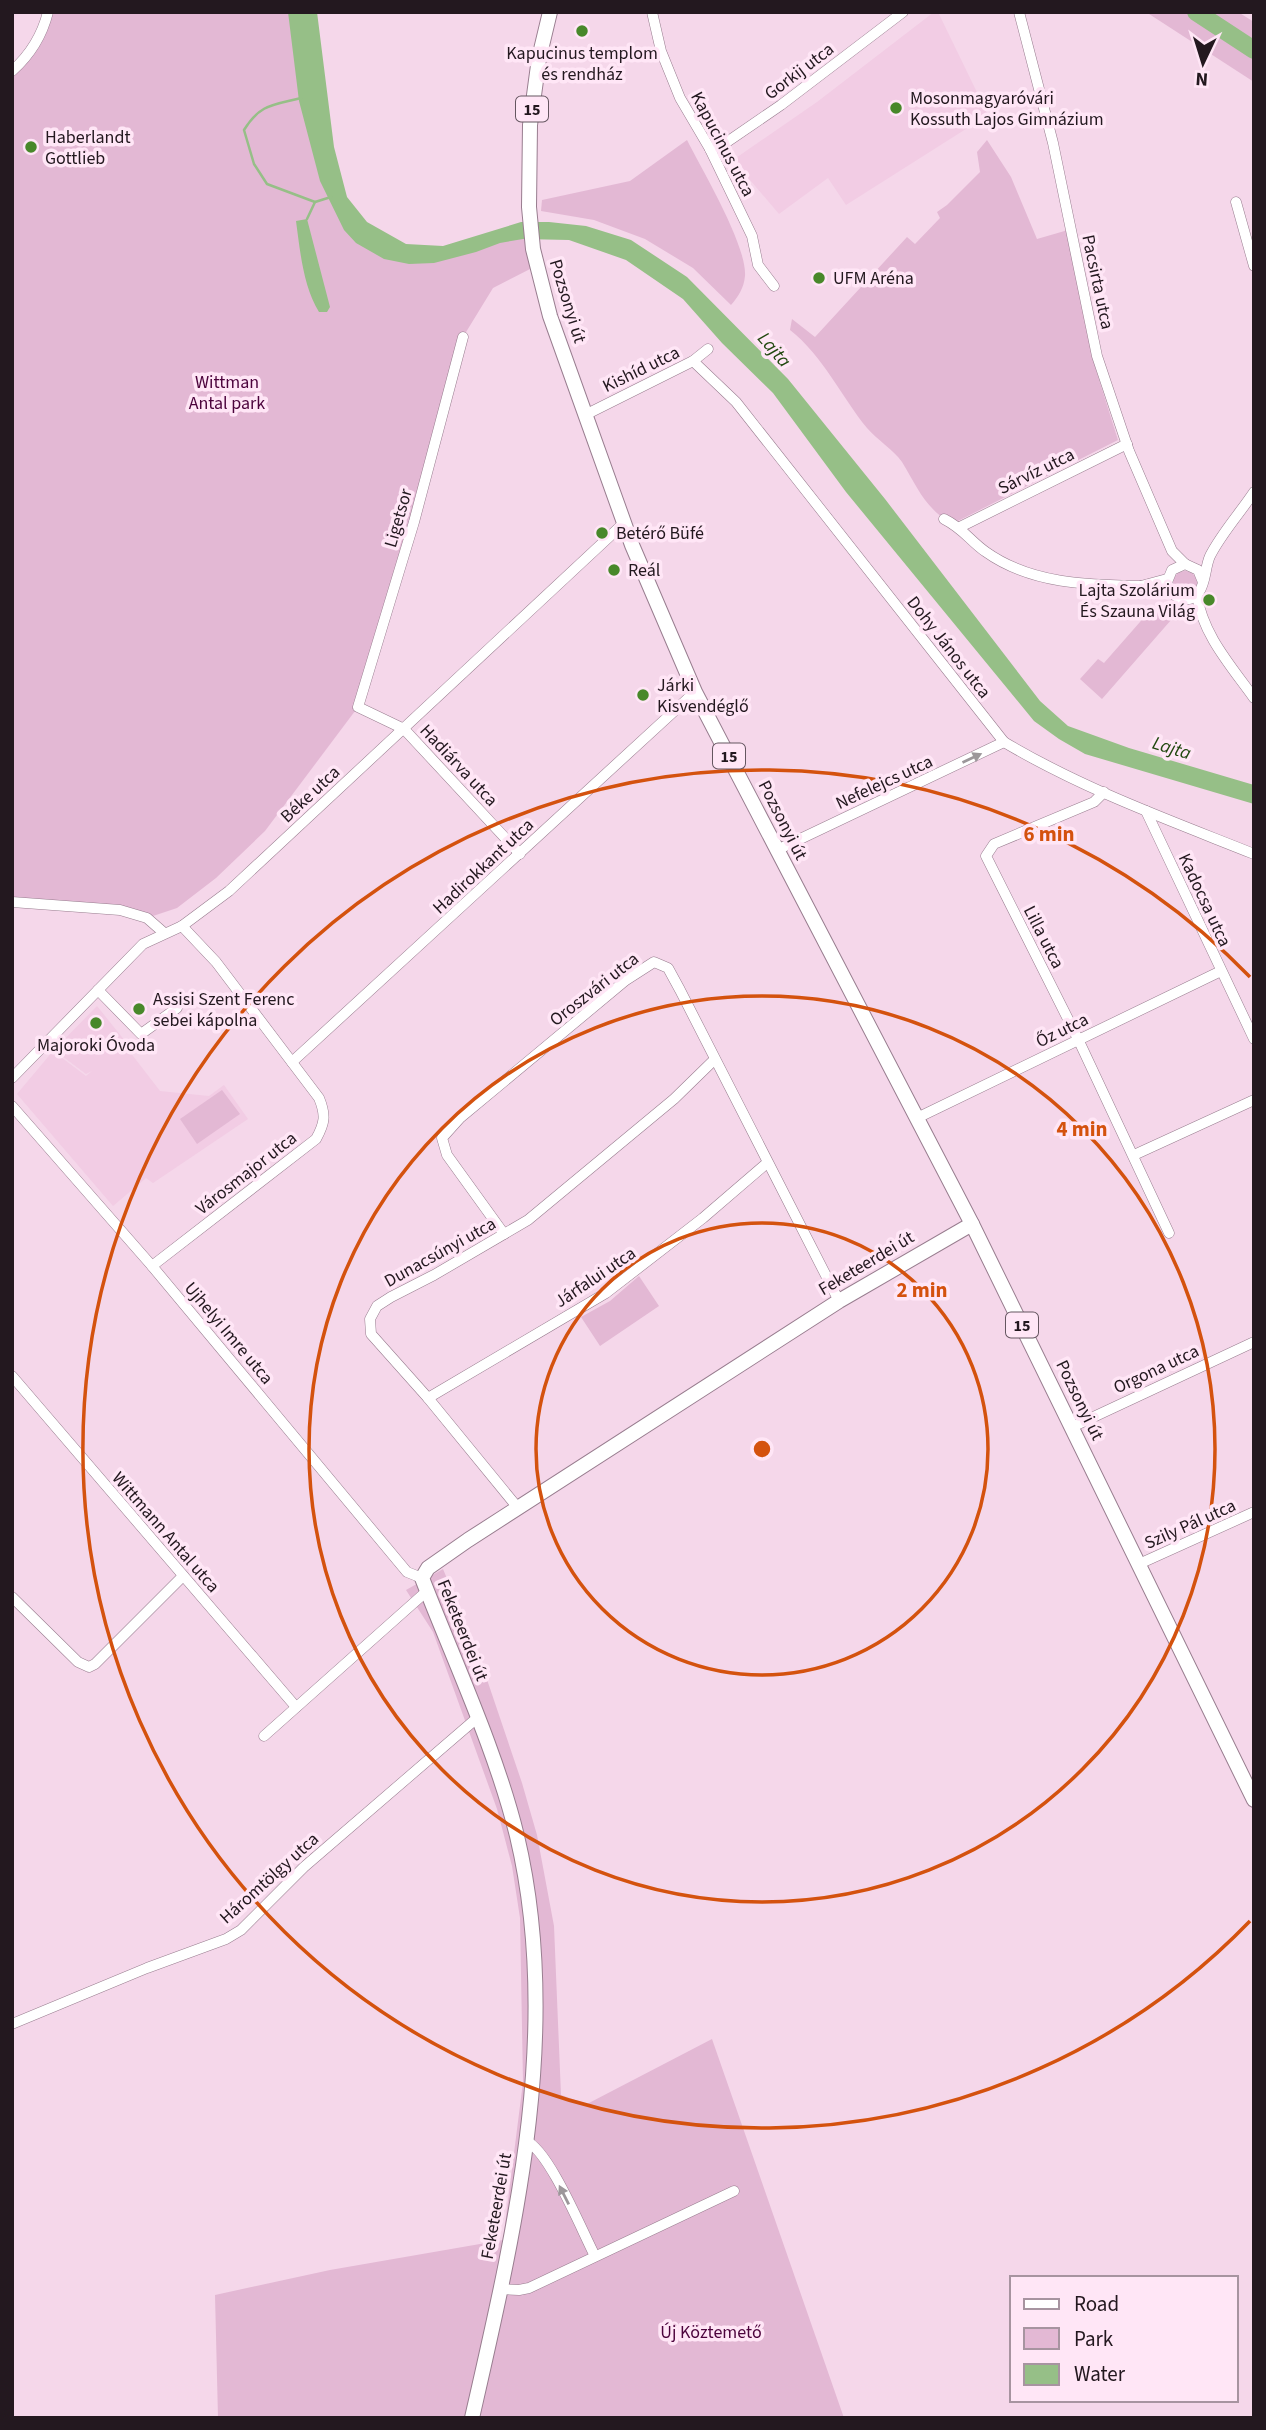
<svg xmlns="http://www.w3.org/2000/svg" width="1266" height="2430" font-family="'Source Sans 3',sans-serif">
<rect width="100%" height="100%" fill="#f5d7ea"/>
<!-- built -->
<g fill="#f2cce4">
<path d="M 934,12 L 938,12 L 988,115 L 846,205 L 828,178 L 779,214 L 733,160 L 817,102 Z"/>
<path d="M 97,1006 L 125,1041 L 123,1043 L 160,1091 L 209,1096 L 224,1085 L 248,1119 L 153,1183 L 146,1178 L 113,1206 L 17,1094 L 53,1051 L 86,1076 L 92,1071 L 86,1074 L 54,1050 Z"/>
</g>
<!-- green -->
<g fill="#e3b8d4">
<path d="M 48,12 L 306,12 L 324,139 L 355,218 L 389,248 L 433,252 L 533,233 L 536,266 L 493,288 L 463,337 L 358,707 L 265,831 L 216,878 L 177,908 L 147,918 L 120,910 L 12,902 L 12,71 L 28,58 Z"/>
<path d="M 1146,12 L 1238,12 L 1254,22 L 1254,82 Z"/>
<path d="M 687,140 C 702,170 747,245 745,276 C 744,288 738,297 731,305 L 693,268 L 645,239 L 594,220 L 541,211 L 542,200 L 630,181 Z"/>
<path d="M 987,140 L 1011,177 L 1037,239 L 1068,230 L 1096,370 L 1118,440 L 952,524 C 924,507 918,488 902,462 C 893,449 877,440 867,428 C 841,396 823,356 790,330 L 792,319 L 815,337 L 907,237 L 915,244 L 940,218 L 937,212 L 947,205 L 980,172 L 977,152 Z"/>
<circle cx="1185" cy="583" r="12"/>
<path d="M 1154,606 L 1171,620 L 1102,699 L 1080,679 L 1098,659 L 1104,663 Z"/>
<path d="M 222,1090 L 240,1114 L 197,1144 L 180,1119 Z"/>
<path d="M 639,1276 L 659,1306 L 600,1346 L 581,1317 L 610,1301 Z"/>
<path d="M 443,1569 L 478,1653 L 522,1783 L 537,1835 L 554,1926 L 561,2095 L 587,2104 L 712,2039 L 844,2418 L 218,2418 L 215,2295 L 330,2270 L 503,2240 L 523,2082 L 520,1918 L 512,1866 L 497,1809 L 433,1632 L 406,1590 Z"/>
</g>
<!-- water -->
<g fill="#96bf87">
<path d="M 288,12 L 317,12 L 334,147 L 347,197 L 367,222 L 406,244 L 443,246 L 521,222 L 549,222 L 586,226 L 631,240 L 687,277 L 788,379 L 885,499 L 1040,701 L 1068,726 L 1129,748 L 1254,785 L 1254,804 L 1085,754 L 1059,739 L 1034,721 L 846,492 L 773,393 L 722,343 L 683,299 L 626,260 L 569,240 L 523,239 L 500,243 L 476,252 L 434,263 L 409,264 L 384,259 L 356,243 L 344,230 L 320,181 L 299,101 Z"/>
<path d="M 307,219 L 330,307 L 327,312 L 319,312 C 303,286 300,250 296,221 Z"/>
</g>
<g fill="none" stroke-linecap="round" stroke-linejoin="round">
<!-- stream -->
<g stroke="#96bf87" stroke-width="2.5">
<path d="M 301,98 C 273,105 260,104 244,130 L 254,164 L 267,184 L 315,202 L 331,197"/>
<path d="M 307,219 L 315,202"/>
</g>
<!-- river -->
<path stroke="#96bf87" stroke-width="18" d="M 1196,12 L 1254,50"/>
<defs>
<g id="street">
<path d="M 652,12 L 661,51 L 680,98 L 710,149 L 752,236 L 758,265 L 774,286"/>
<path d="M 1019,12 L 1053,143 L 1097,356 L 1129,451 L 1172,551 L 1185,564"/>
<path d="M 12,71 C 30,55 42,36 48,12"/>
<path d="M 710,149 L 727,142 L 781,105 L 903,12"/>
<path d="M 1236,202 L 1254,266"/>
<path d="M 463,337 L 414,522 L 358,707 L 404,729 L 520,854"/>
<path d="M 693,361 L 736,402 L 1004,742 C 1083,789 1169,820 1254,854"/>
<path d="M 585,415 L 693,361 L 708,349"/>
<path d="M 944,519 C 964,529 970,541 986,552 C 1031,584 1088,585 1141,586"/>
<path d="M 960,527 L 1127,444"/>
<path d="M 1167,579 L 1141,586 L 1170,592"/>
<path d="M 1203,582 L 1198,570 L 1185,564 L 1172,570 L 1167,582 C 1170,597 1188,607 1199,592 C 1206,582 1205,567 1210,556 C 1221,534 1240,513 1254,492"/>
<path d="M 1197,595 C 1202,634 1232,667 1254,698"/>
<path d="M 1104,792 L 1094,802 L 994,844 L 986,856 L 1078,1039 L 1169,1233"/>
<path d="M 1146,811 L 1254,1039"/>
<path d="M 777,850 L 1004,742"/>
<path d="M 12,902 L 120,910 L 147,918 L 163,932"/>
<path d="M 98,990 L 141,1034 L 177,1008"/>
<path d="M 292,1062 L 695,692"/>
<path d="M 12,1078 L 143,944 L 182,926 L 229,891 L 624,523"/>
<path d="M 12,1106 L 152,1266 L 407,1572 L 422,1578"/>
<path d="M 917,1118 L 1221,971"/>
<path d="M 1134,1155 L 1254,1100"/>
<path d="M 504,1234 L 447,1155 L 442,1138 L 460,1118 L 626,980 L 654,962 L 668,968 L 680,990 L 839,1301"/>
<path d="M 152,1266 L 316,1139 C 325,1123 326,1115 319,1098 L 216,962 L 182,926"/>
<path d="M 12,1376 L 296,1707"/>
<path d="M 428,1398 L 606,1293 L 703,1218 L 767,1163"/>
<path d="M 1072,1427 L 1254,1342"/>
<path d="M 518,1508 L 428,1398 L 371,1334 L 370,1319 L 377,1306 L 391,1297 L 434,1275 L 528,1220 L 674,1099 L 714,1060"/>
<path d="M 1139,1564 L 1254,1512"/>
<path d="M 12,1597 L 78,1662 L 89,1667 L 95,1664 L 183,1576"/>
<path d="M 264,1736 L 427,1591"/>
<path d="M 12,2024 L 147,1968 L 226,1939 L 241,1930 L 304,1867 L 477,1718"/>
<path d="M 526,2141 C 549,2150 582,2231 595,2256"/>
<path d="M 501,2289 L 519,2290 L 529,2288 L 734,2191"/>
</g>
<path id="secondary" d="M 472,2418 C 515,2229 563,2030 517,1836 C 496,1750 454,1661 422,1578 L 428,1568 L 468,1540 L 839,1301 L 972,1224"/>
<path id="primary" d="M 550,12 L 539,58 L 530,125 L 529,207 L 533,249 L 550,316 L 632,545 L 695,692 L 972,1224 L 1254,1800"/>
</defs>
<!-- street casing -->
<use href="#street" stroke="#987d8f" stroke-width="11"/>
<!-- secondary casing -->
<use href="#secondary" stroke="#987d8f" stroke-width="16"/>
<!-- primary casing -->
<use href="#primary" stroke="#987d8f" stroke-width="16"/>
<!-- street -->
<use href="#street" stroke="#fff" stroke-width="10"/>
<!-- secondary -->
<use href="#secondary" stroke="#fff" stroke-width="14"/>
<!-- primary -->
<use href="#primary" stroke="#fff" stroke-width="14"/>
</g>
<!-- one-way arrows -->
<defs><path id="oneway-solid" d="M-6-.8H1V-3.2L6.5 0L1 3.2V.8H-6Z" transform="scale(1.75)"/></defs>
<g fill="#9c979a">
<use href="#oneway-solid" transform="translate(972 758) rotate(-25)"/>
<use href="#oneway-solid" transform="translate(564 2195) rotate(-117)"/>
</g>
<!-- distance rings -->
<g fill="none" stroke="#d4520e" stroke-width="3.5">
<circle cx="762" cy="1449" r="226"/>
<circle cx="762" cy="1449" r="453"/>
<path d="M1250 1921A679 679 0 1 1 1250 977"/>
</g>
<!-- markers -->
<g fill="#48882a" stroke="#ffe6f6" stroke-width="2.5">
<circle cx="582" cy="31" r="7"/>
<circle cx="896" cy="108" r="7"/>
<circle cx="31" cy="147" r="7"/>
<circle cx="819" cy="278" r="7"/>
<circle cx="602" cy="533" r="7"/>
<circle cx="614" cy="570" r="7"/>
<circle cx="1209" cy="600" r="7"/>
<circle cx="643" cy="695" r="7"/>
<circle cx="139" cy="1009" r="7"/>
<circle cx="96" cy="1023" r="7"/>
</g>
<g text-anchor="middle" stroke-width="7" stroke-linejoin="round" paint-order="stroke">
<!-- shield labels -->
<g fill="#ffe6f6" stroke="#655660" stroke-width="2">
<rect x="516" y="96.5" width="32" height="25" rx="5"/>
<rect x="713" y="743.5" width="32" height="25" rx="5"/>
<rect x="1006" y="1312.5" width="32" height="25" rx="5"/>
</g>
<g font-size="16" font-weight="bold" fill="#23181f">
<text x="532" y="115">15</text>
<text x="729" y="762">15</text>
<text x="1022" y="1331">15</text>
</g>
<!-- poi labels -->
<g font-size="18" fill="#23181f" stroke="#ffe6f6" text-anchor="start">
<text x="582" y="59" text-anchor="middle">Kapucinus templom<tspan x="582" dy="21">és rendház</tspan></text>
<text x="910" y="104">Mosonmagyaróvári<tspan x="910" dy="21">Kossuth Lajos Gimnázium</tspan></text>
<text x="45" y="143">Haberlandt<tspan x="45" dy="21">Gottlieb</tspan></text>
<text x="833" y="284">UFM Aréna</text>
<text x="616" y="539">Betérő Büfé</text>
<text x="628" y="576">Reál</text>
<text x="1195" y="596" text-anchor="end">Lajta Szolárium<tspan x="1195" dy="21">És Szauna Világ</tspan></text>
<text x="657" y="691">Járki<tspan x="657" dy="21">Kisvendéglő</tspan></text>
<text x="153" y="1005">Assisi Szent Ferenc<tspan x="153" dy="21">sebei kápolna</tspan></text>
<text x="96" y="1051" text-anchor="middle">Majoroki Óvoda</text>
</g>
<!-- street labels -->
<g font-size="18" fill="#23181f" stroke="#ffe6f6">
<text transform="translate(799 71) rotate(-37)" y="6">Gorkij utca</text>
<text transform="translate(723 144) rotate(62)" y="6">Kapucinus utca</text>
<text transform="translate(1098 282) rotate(78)" y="6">Pacsirta utca</text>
<text transform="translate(568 301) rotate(73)" y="6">Pozsonyi út</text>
<text transform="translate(641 369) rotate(-26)" y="6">Kishíd utca</text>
<text transform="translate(1036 471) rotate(-26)" y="6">Sárvíz utca</text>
<text transform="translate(398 518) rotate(-74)" y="6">Ligetsor</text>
<text transform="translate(949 647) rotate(52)" y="6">Dohy János utca</text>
<text transform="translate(459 765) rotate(47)" y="6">Hadiárva utca</text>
<text transform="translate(884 782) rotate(-25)" y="6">Nefelejcs utca</text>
<text transform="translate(310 794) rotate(-43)" y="6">Béke utca</text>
<text transform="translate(783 820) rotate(63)" y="6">Pozsonyi út</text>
<text transform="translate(483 866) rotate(-43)" y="6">Hadirokkant utca</text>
<text transform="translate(1205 900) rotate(65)" y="6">Kadocsa utca</text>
<text transform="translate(1044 937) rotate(63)" y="6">Lilla utca</text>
<text transform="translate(594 989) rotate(-38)" y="6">Oroszvári utca</text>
<text transform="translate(1062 1030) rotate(-26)" y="6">Őz utca</text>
<text transform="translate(246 1173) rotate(-38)" y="6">Városmajor utca</text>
<text transform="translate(440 1252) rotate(-29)" y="6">Dunacsúnyi utca</text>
<text transform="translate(866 1263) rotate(-31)" y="6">Feketeerdei út</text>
<text transform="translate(595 1277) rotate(-34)" y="6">Járfalui utca</text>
<text transform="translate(229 1333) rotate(50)" y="6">Ujhelyi Imre utca</text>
<text transform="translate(1156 1369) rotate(-25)" y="6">Orgona utca</text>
<text transform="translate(1080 1400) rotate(64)" y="6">Pozsonyi út</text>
<text transform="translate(1190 1524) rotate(-24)" y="6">Szily Pál utca</text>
<text transform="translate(166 1532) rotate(49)" y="6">Wittmann Antal utca</text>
<text transform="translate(463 1630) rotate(68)" y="6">Feketeerdei út</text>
<text transform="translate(269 1878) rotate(-42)" y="6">Háromtölgy utca</text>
<text transform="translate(496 2206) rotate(-80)" y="6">Feketeerdei út</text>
</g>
<!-- park labels -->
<g font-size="18" fill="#4c033c" stroke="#ffe6f6">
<text x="227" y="388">Wittman<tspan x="227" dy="21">Antal park</tspan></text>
<text x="711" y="2338">Új Köztemető</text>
</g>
<!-- water labels -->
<g font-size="19" font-style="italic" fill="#224910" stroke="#ffe6f6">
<text transform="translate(775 349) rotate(49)" y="7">Lajta</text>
<text transform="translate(1172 747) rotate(17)" y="7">Lajta</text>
</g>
</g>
<circle cx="762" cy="1449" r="10" fill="#d4520e" stroke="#ffe6f6" stroke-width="3.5"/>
<g font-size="21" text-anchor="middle" font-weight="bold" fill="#d4520e" stroke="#ffe6f6" stroke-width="7" stroke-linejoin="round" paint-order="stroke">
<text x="1049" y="841">6 min</text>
<text x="1082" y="1136">4 min</text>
<text x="922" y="1297">2 min</text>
</g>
<!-- border -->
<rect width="1266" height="2430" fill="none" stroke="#23181f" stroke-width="28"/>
<!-- legend -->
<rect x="1010" y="2276" width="228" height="126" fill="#ffe6f6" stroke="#a794a0" stroke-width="2"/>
<rect x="1024" y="2299" width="35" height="10" fill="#ffffff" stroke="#a794a0" stroke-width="2"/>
<text x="1074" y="2311" font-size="21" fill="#23181f">Road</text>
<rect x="1024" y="2328" width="35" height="21" fill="#e3b8d4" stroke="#a794a0" stroke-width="2"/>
<text x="1074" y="2346" font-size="21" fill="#23181f">Park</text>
<rect x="1024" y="2364" width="35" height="21" fill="#96bf87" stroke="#a794a0" stroke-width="2"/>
<text x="1074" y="2381" font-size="21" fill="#23181f">Water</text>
<!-- north arrow -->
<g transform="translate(1203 63) rotate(184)" stroke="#ffe6f6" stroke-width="5" paint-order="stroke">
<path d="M0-5L12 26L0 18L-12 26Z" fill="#23181f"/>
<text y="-10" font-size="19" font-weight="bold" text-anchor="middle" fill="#23181f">N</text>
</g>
</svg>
